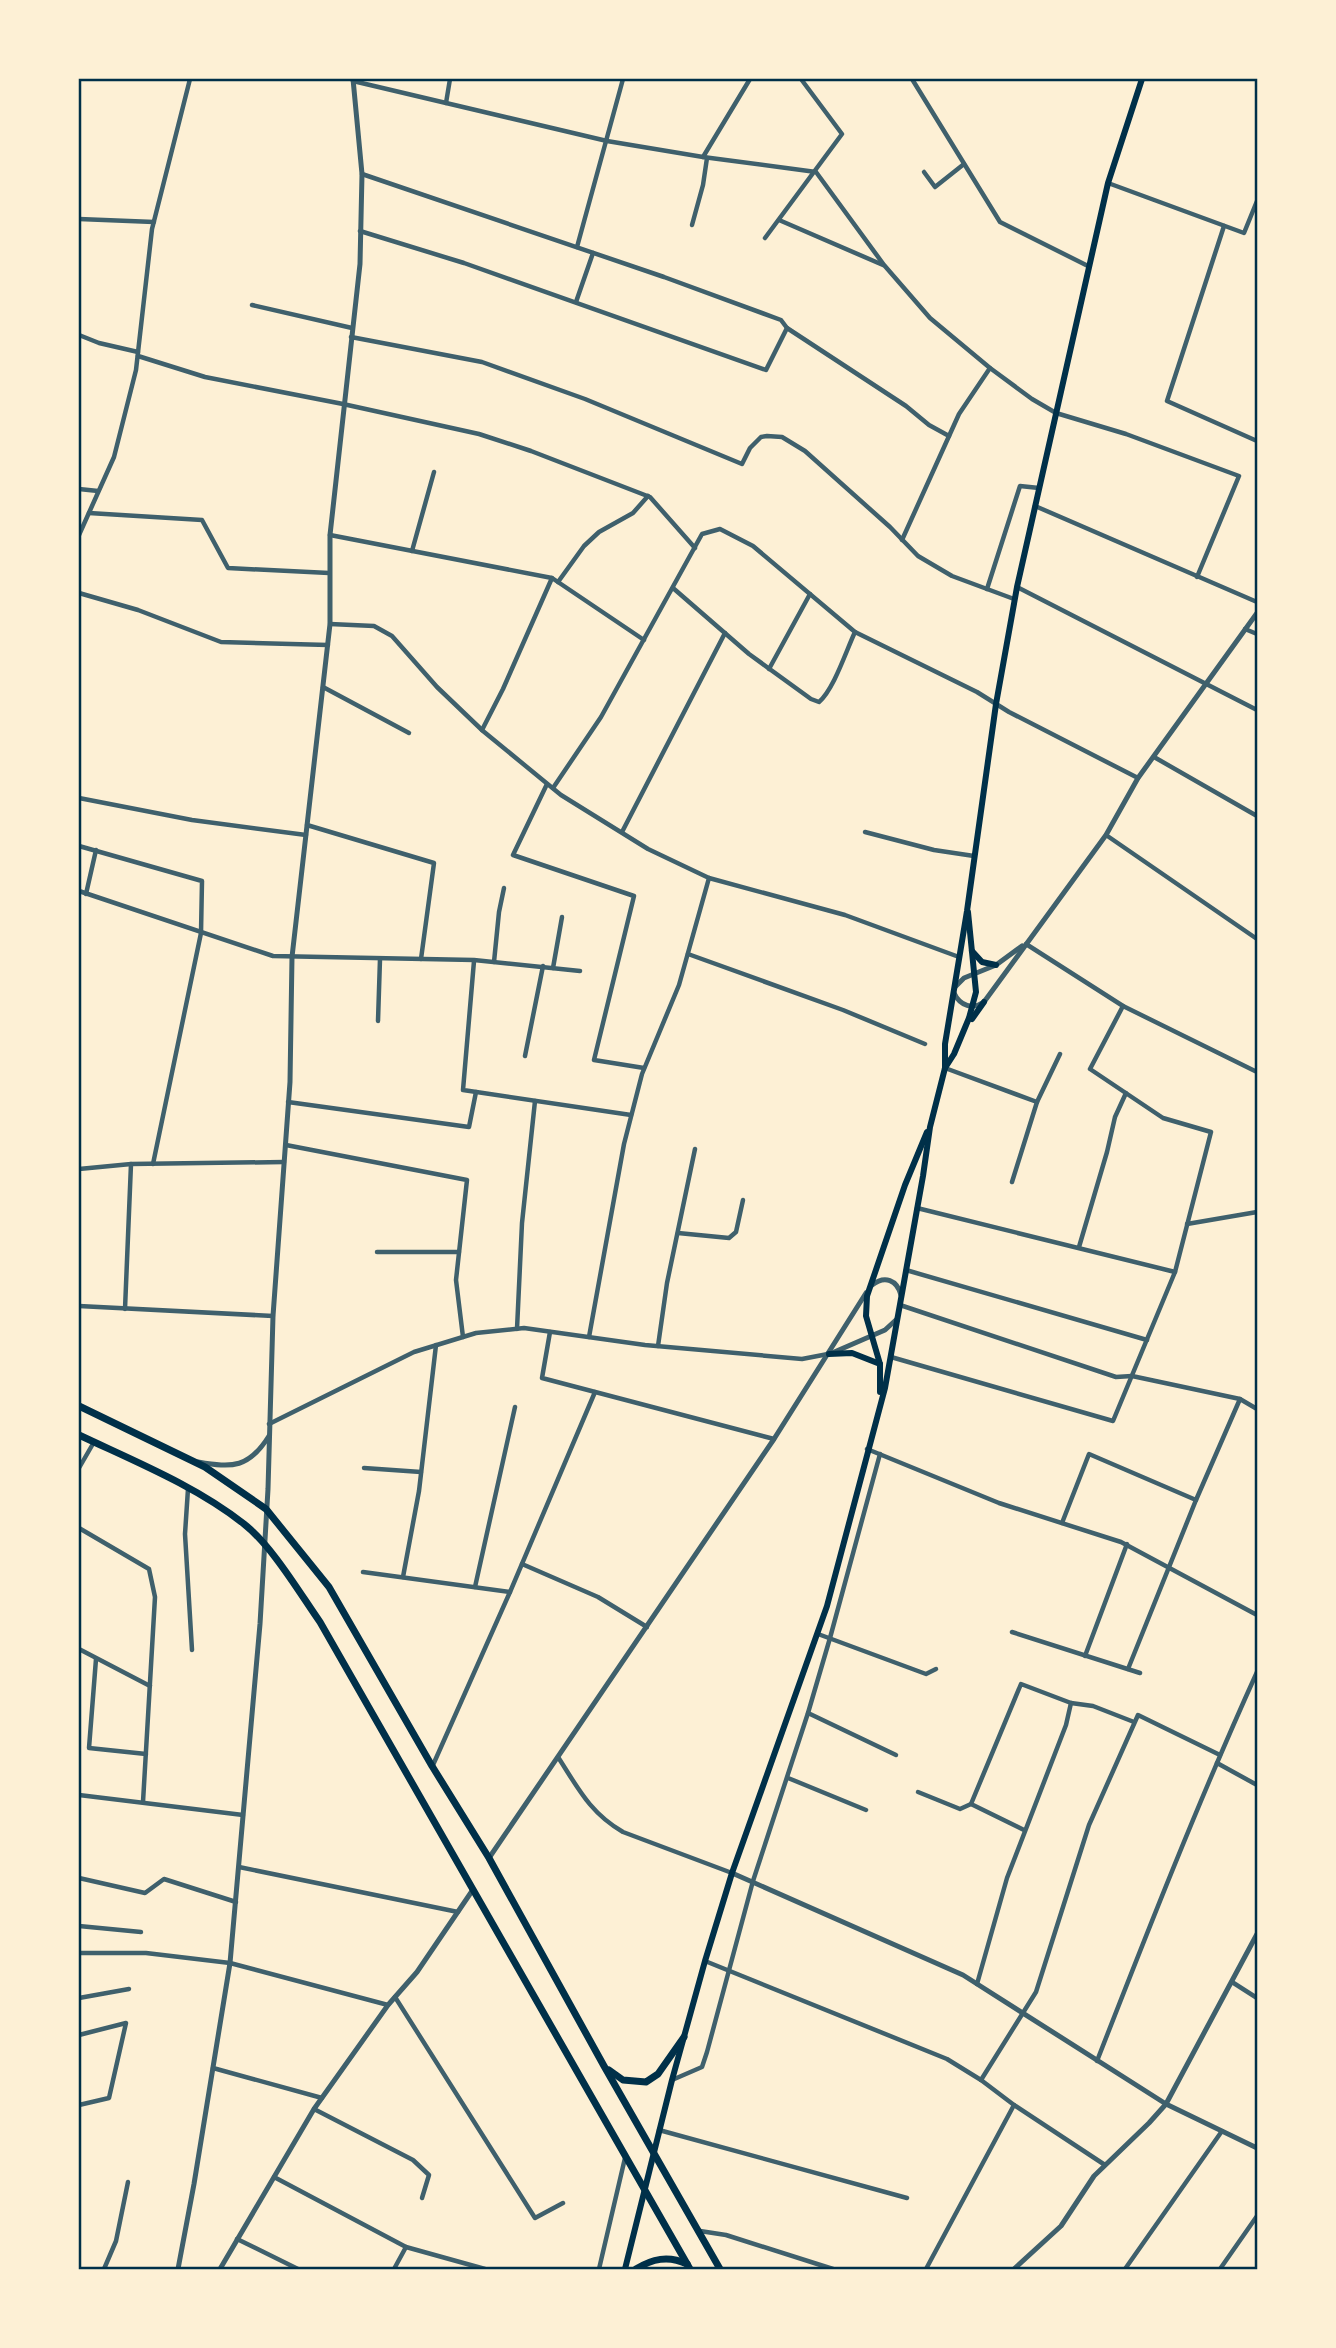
<svg xmlns="http://www.w3.org/2000/svg" width="1336" height="2348" font-family="'Nunito Sans',sans-serif">
<rect width="100%" height="100%" fill="#fdf0d5"/>
<g fill="none" stroke-linecap="round" stroke-linejoin="round">
<!-- minor -->
<g stroke="#3f606c" stroke-width="4.5">
<path d="M 912,79 L 1000,222 L 1088,266"/>
<path d="M 353,81 L 607,141 L 703,157 L 816,172 L 884,265 L 930,318 L 990,368 L 1032,399 L 1056,413 L 1126,434 L 1239,476 L 1197,577"/>
<path d="M 446,103 L 450,79"/>
<path d="M 703,157 L 750,79"/>
<path d="M 924,172 L 935,187 L 964,164"/>
<path d="M 362,174 L 664,277 L 781,320 L 787,328 L 906,406 L 929,425 L 949,436"/>
<path d="M 1108,183 L 1244,233 L 1257,201"/>
<path d="M 79,219 L 154,222"/>
<path d="M 779,220 L 883,265"/>
<path d="M 692,225 L 703,185 L 707,158"/>
<path d="M 1224,226 L 1167,401 L 1257,441"/>
<path d="M 360,231 L 464,263 L 766,370 L 787,328"/>
<path d="M 765,238 L 842,134 L 801,79"/>
<path d="M 577,247 L 623,79"/>
<path d="M 576,302 L 593,253"/>
<path d="M 252,305 L 352,328"/>
<path d="M 79,335 L 99,343 L 138,352"/>
<path d="M 351,337 L 482,362 L 585,399 L 742,464 L 750,448 L 761,437 L 767,436 L 782,437 L 805,451 L 890,527 L 918,556 L 952,576 L 1014,599"/>
<path d="M 138,356 L 205,377 L 343,404 L 479,434 L 531,451 L 650,497 L 695,548"/>
<path d="M 79,489 L 98,491"/>
<path d="M 1035,506 L 1257,602"/>
<path d="M 89,513 L 202,520 L 228,568 L 329,573"/>
<path d="M 79,535 L 114,457 L 136,370 L 152,229 L 190,79"/>
<path d="M 330,535 L 552,578 L 644,640"/>
<path d="M 902,540 L 959,414 L 990,368"/>
<path d="M 412,551 L 434,472"/>
<path d="M 558,582 L 584,546 L 599,532 L 633,513 L 648,496"/>
<path d="M 1017,587 L 1257,710"/>
<path d="M 673,588 L 749,654 L 811,699 L 819,702 C 834,689 846,651 855,632"/>
<path d="M 987,589 L 1020,486 L 1039,488"/>
<path d="M 79,593 L 138,610 L 221,642 L 328,645"/>
<path d="M 330,624 L 374,626 L 392,636 L 437,687 L 483,731 L 561,795 L 648,849 L 709,878 L 845,915 L 959,957"/>
<path d="M 1245,629 L 1257,634"/>
<path d="M 769,669 L 810,594"/>
<path d="M 323,687 L 409,733"/>
<path d="M 482,730 L 503,689 L 552,578"/>
<path d="M 1154,757 L 1257,816"/>
<path d="M 547,784 L 513,855 L 634,896 L 594,1060 L 644,1068"/>
<path d="M 553,788 L 601,717 L 702,534 L 720,529 L 753,546 L 855,632 L 977,692 L 1009,712 L 1138,778"/>
<path d="M 79,798 L 192,820 L 306,835"/>
<path d="M 307,825 L 434,863 L 421,959"/>
<path d="M 622,832 L 725,633"/>
<path d="M 865,832 L 934,850 L 974,856"/>
<path d="M 1106,835 L 1257,939"/>
<path d="M 79,846 L 202,881 L 201,933 L 153,1164"/>
<path d="M 79,891 L 273,956 L 474,960 L 580,971"/>
<path d="M 86,894 L 96,850"/>
<path d="M 1026,944 L 1123,1006 L 1257,1072"/>
<path d="M 688,954 L 843,1010 L 925,1044"/>
<path d="M 474,961 L 463,1090 L 631,1115"/>
<path d="M 494,962 L 499,912 L 504,888"/>
<path d="M 553,968 L 562,917"/>
<path d="M 378,1021 L 380,959"/>
<path d="M 525,1056 L 543,966"/>
<path d="M 945,1068 L 1037,1102"/>
<path d="M 288,1102 L 469,1127 L 476,1092"/>
<path d="M 286,1145 L 467,1180 L 456,1280 L 463,1337"/>
<path d="M 79,1169 L 131,1164 L 284,1162"/>
<path d="M 1012,1182 L 1037,1102 L 1060,1054"/>
<path d="M 917,1208 L 1175,1272"/>
<path d="M 1187,1224 L 1257,1212"/>
<path d="M 678,1233 L 729,1238 L 736,1232 L 743,1200"/>
<path d="M 1079,1247 L 1107,1152 L 1115,1117 L 1126,1093"/>
<path d="M 377,1252 L 459,1252"/>
<path d="M 906,1270 L 1147,1340"/>
<path d="M 900,1305 L 1116,1377 L 1132,1376 L 1240,1399 L 1257,1409"/>
<path d="M 79,1306 L 273,1316"/>
<path d="M 125,1309 L 131,1164"/>
<path d="M 517,1329 L 522,1223 L 535,1101"/>
<path d="M 550,1332 L 542,1378 L 774,1439"/>
<path d="M 589,1337 L 624,1144 L 642,1074 L 679,985 L 709,878"/>
<path d="M 658,1346 L 667,1283 L 695,1149"/>
<path d="M 891,1357 L 1113,1421 L 1175,1272 L 1211,1132 L 1163,1118 L 1090,1069 L 1123,1006"/>
<path d="M 269,1424 L 414,1352 L 476,1333 L 524,1328 L 645,1345 L 802,1359 L 828,1354"/>
<path d="M 867,1449 L 999,1503 L 1121,1542 L 1257,1615"/>
<path d="M 79,1468 L 94,1442"/>
<path d="M 364,1468 L 421,1472"/>
<path d="M 188,1489 L 185,1534 L 192,1650"/>
<path d="M 1062,1523 L 1089,1454 L 1196,1500"/>
<path d="M 79,1528 L 149,1569 L 155,1597 L 143,1802"/>
<path d="M 522,1564 L 598,1597 L 647,1627"/>
<path d="M 363,1572 L 510,1592"/>
<path d="M 403,1577 L 419,1491 L 436,1345"/>
<path d="M 475,1587 L 515,1407"/>
<path d="M 1012,1632 L 1140,1673"/>
<path d="M 818,1634 L 926,1674 L 936,1669"/>
<path d="M 79,1649 L 150,1686"/>
<path d="M 1085,1656 L 1127,1544"/>
<path d="M 96,1659 L 89,1748 L 146,1754"/>
<path d="M 1128,1669 L 1196,1500 L 1240,1399"/>
<path d="M 808,1713 L 896,1755"/>
<path d="M 558,1757 C 578,1788 590,1813 623,1832 L 732,1873"/>
<path d="M 1217,1763 L 1257,1785"/>
<path d="M 433,1765 L 510,1592 L 595,1392"/>
<path d="M 788,1778 L 866,1810"/>
<path d="M 918,1792 L 960,1809 L 971,1804"/>
<path d="M 79,1795 L 243,1815"/>
<path d="M 1024,1830 L 971,1804 L 1021,1684 L 1071,1703 L 1093,1706 L 1134,1722"/>
<path d="M 239,1867 L 458,1912"/>
<path d="M 79,1878 L 145,1893 L 164,1879 L 236,1902"/>
<path d="M 79,1926 L 141,1932"/>
<path d="M 79,1953 L 146,1953 L 230,1963 L 388,2005"/>
<path d="M 705,1961 L 947,2059 L 981,2080 L 1014,2105 L 1105,2165"/>
<path d="M 1232,1982 L 1257,1998"/>
<path d="M 977,1984 L 1007,1878 L 1066,1725 L 1071,1703"/>
<path d="M 395,1997 L 535,2218 L 563,2203"/>
<path d="M 79,1998 L 129,1989"/>
<path d="M 79,2035 L 126,2023 L 109,2098 L 79,2105"/>
<path d="M 1097,2061 C 1148,1930 1199,1800 1257,1672"/>
<path d="M 213,2068 L 322,2098"/>
<path d="M 672,2080 L 702,2067 L 707,2052 L 753,1881 L 808,1713 L 830,1638 L 880,1454"/>
<path d="M 981,2080 L 1036,1992 L 1089,1825 L 1138,1715 L 1220,1755"/>
<path d="M 314,2109 L 413,2160 L 429,2175 L 422,2198"/>
<path d="M 659,2130 L 907,2198"/>
<path d="M 274,2177 L 406,2247 L 485,2269"/>
<path d="M 700,2231 L 726,2235 L 833,2269"/>
<path d="M 237,2239 L 298,2269"/>
<path d="M 104,2269 L 116,2241 L 128,2182"/>
<path d="M 394,2269 L 406,2247"/>
<path d="M 599,2269 L 625,2158"/>
<path d="M 926,2269 L 1014,2105"/>
<path d="M 1125,2269 L 1222,2131"/>
<path d="M 1220,2269 L 1257,2216"/>
</g>
<!-- tertiary -->
<g stroke="#3f606c" stroke-width="5">
<path d="M 955,987 L 964,978 L 996,965 L 1022,946"/>
<path d="M 954,993 C 960,1006 973,1010 984,1002 L 1106,835 L 1138,778 L 1257,613"/>
<path d="M 872,1285 C 885,1275 897,1280 901,1295"/>
<path d="M 832,1353 L 885,1330 L 897,1319"/>
<path d="M 198,1462 C 233,1468 249,1468 269,1436"/>
<path d="M 489,1858 L 774,1439 L 866,1293"/>
<path d="M 732,1873 L 963,1975 L 1166,2104 L 1257,2148"/>
<path d="M 178,2269 L 194,2184 L 230,1963 L 260,1624 L 268,1489 L 273,1316 L 290,1082 L 292,957 L 330,624 L 330,535 L 360,264 L 362,174 L 353,79"/>
<path d="M 220,2269 L 314,2109 L 388,2005 L 417,1972 L 472,1891"/>
<path d="M 1014,2269 L 1061,2226 L 1094,2176 L 1149,2123 L 1166,2104 L 1257,1934"/>
</g>
<!-- secondary -->
<g stroke="#003049" stroke-width="6">
<path d="M 972,951 L 982,962 L 996,965"/>
<path d="M 972,1019 L 984,1002"/>
<path d="M 945,1068 L 954,1054 L 969,1018 L 976,992 L 968,912"/>
<path d="M 829,1354 L 852,1353 L 880,1364"/>
<path d="M 880,1392 L 880,1364 L 866,1316 L 867,1296 L 905,1185 L 927,1132"/>
<path d="M 625,2269 L 672,2080 L 705,1961 L 732,1873 L 827,1606 L 885,1388 L 923,1176 L 930,1127 L 945,1068 L 945,1044 L 967,911 L 996,704 L 1017,587 L 1108,183 L 1142,79"/>
</g>
<!-- primary -->
<g stroke="#003049" stroke-width="7">
<path d="M 79,1406 L 205,1467 L 266,1509 L 329,1587 L 432,1766 L 489,1858 L 604,2066 L 720,2269"/>
<path d="M 79,1435 C 134,1461 196,1486 244,1524 C 272,1546 299,1592 320,1622 L 690,2269"/>
<path d="M 609,2070 L 623,2080 L 646,2082 L 658,2074 L 684,2037"/>
<path d="M 636,2269 C 652,2259 668,2255 687,2264"/>
</g>
</g>
<!-- border -->
<rect width="1336" height="2348" fill="none" stroke="#fdf0d5" stroke-width="161"/>
<rect x="80" y="80" width="1176" height="2188" fill="none" stroke="#003049" stroke-width="2.5"/>
</svg>
